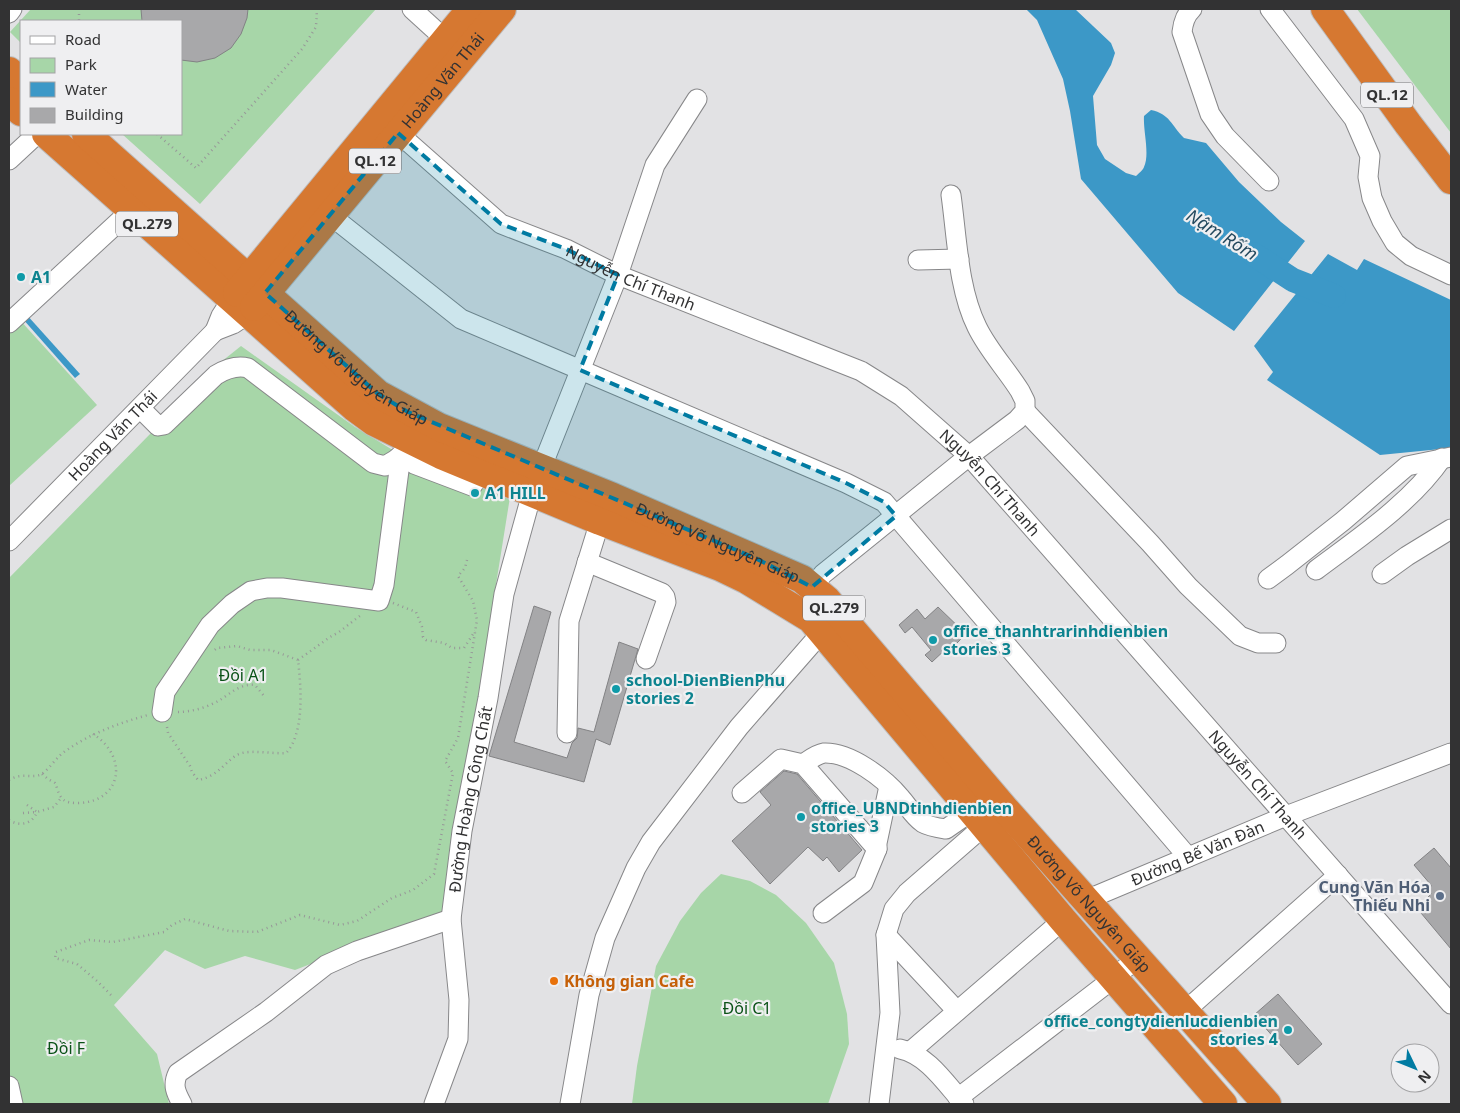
<svg xmlns="http://www.w3.org/2000/svg" width="1460" height="1113" font-family="'Noto Sans',sans-serif">
<rect width="100%" height="100%" fill="#e2e2e4"/>
<!-- green -->
<g fill="#a7d6a8">
<path d="M 31,9 L 376,9 L 200,204 L 122,134 L 181,134 L 181,21 L 21,21 L 21,43 L 10,32 Z"/>
<path d="M 1357,9 L 1451,9 L 1451,133 Z"/>
<path d="M 9,308 L 97,405 L 9,486 Z"/>
<path d="M 241,346 L 355,427 L 401,455 L 425,468 L 510,497 L 477,703 L 453,827 L 443,913 L 295,970 L 245,956 L 205,969 L 165,950 L 114,1005 L 157,1054 L 169,1104 L 9,1104 L 9,578 L 151,433 L 196,382 Z"/>
<path d="M 721,874 L 750,881 L 776,895 L 806,923 L 834,963 L 847,1014 L 849,1044 L 828,1104 L 632,1104 L 637,1066 L 656,966 L 680,921 L 701,893 Z"/>
</g>
<!-- water -->
<g fill="#3c98c7">
<path d="M 1026,9 L 1075,9 L 1111,43 L 1115,53 L 1111,65 L 1093,96 L 1097,145 L 1105,159 L 1126,173 L 1136,176 C 1138,174 1143,170 1144,167 C 1150,154 1143,131 1144,116 L 1151,110 C 1170,114 1171,125 1184,138 L 1206,143 L 1239,182 L 1281,222 L 1305,241 L 1234,331 L 1178,293 L 1081,179 L 1070,111 L 1063,79 L 1037,20 Z"/>
<path d="M 1328,254 L 1357,270 L 1364,259 L 1451,300 L 1451,448 L 1380,455 L 1267,380 L 1273,372 L 1254,346 Z"/>
<path d="M 26,314 L 80,374 L 75,378 L 22,318 Z"/>
</g>
<g fill="none" stroke-linecap="round" stroke-linejoin="round">
<!-- river -->
<path stroke="#3c98c7" stroke-width="24" d="M 1253,254 L 1293,280 L 1334,296"/>
</g>
<!-- building -->
<g fill="#a8a8aa" stroke="#828284">
<path d="M 141,9 L 248,9 L 247,18 L 241,34 L 231,48 L 215,58 L 197,62 L 181,60 L 181,21 L 142,21 Z"/>
<path d="M 534,606 L 551,612 L 514,742 L 567,758 L 572,743 L 577,738 L 578,728 L 594,732 L 619,642 L 638,649 L 610,745 L 596,739 L 584,782 L 489,756 Z"/>
<path d="M 938,607 L 966,634 L 952,648 L 949,646 L 932,662 L 925,655 L 931,650 L 912,627 L 905,633 L 899,625 L 917,609 L 925,619 Z"/>
<path d="M 784,771 L 797,774 L 862,850 L 839,872 L 827,857 L 823,861 L 808,847 L 770,884 L 732,841 L 771,805 L 760,792 Z"/>
<path d="M 1434,848 L 1451,868 L 1451,949 L 1421,913 L 1431,905 L 1426,899 L 1431,894 L 1431,885 L 1414,865 Z"/>
<path d="M 1278,994 L 1322,1044 L 1298,1065 L 1254,1015 Z"/>
</g>
<g fill="none" stroke-linecap="round" stroke-linejoin="round">
<defs>
<g id="minor">
<path d="M 412,9 L 446,40"/>
<path d="M 1192,9 C 1185,15 1183,23 1182,32 L 1210,114 L 1225,136 L 1269,181"/>
<path d="M 1270,9 L 1354,119 L 1370,156 L 1368,177 L 1372,198 L 1382,221 L 1395,243 L 1411,256 L 1451,275"/>
<path d="M 9,13 L 12,9"/>
<path id="s1" d="M 398,133 L 501,224 L 566,249 L 618,275 L 861,371 L 901,396 L 969,456 L 1451,1004"/>
<path d="M 9,160 L 37,134"/>
<path d="M 330,215 L 461,319 L 846,483 L 884,502 L 1188,857"/>
<path d="M 918,260 L 959,259"/>
<path d="M 232,299 L 221,316 L 215,331 L 233,324 L 248,314"/>
<path d="M 9,323 L 139,203"/>
<path d="M 140,408 L 158,426 L 164,425 L 216,375 C 226,369 236,365 248,368 L 373,463 L 385,466 L 395,460 L 401,455 L 414,464 L 472,486 L 482,472"/>
<path d="M 1025,411 L 1150,543 L 1188,586 L 1240,636 L 1258,643 L 1276,643"/>
<path d="M 541,469 L 618,275 L 655,165 L 697,99"/>
<path id="s2" d="M 9,541 L 215,331"/>
<path d="M 587,562 L 662,593 L 665,597 L 666,602 L 646,659"/>
<path d="M 1316,570 C 1360,537 1411,503 1442,458"/>
<path d="M 1382,574 L 1407,556 L 1451,529"/>
<path d="M 1268,579 L 1287,565 L 1343,521 L 1407,466 L 1451,457"/>
<path d="M 812,587 L 823,574 L 969,456 L 1017,420 L 1025,411 L 1025,401 L 1020,391 C 1007,370 988,350 977,327 C 958,289 957,237 951,195"/>
<path d="M 162,712 L 165,692 L 210,625 L 232,604 L 251,591 L 267,588 L 282,588 L 379,601 L 384,585 L 401,455"/>
<path d="M 567,733 L 569,621 L 600,521 L 605,512"/>
<path d="M 803,764 C 809,760 817,754 824,753 C 850,752 884,778 900,797 C 908,806 913,816 923,823 C 930,827 939,828 946,829 L 972,811"/>
<path d="M 742,793 L 781,759 L 803,764 L 877,849"/>
<path id="s3" d="M 1086,900 L 1286,816 L 1451,753"/>
<path d="M 823,913 L 863,883 L 877,849 L 877,843 L 889,786"/>
<path d="M 886,935 L 957,1011"/>
<path d="M 1185,1011 L 1338,875"/>
<path d="M 900,1049 C 928,1055 946,1084 964,1104"/>
<path d="M 911,1051 L 1063,920"/>
<path d="M 9,1086 L 13,1104"/>
<path d="M 958,1098 L 1114,978 L 1137,958"/>
<path d="M 182,1104 C 176,1093 172,1085 178,1073 L 266,1012 L 326,965 L 357,951 L 451,919"/>
<path id="s4" d="M 434,1104 L 458,1039 L 459,1000 L 451,919 L 462,831 L 488,698 L 504,594 L 532,493"/>
<path d="M 570,1104 L 589,995 L 605,938 L 636,868 L 651,842 L 739,727 L 822,632"/>
<path d="M 879,1104 L 890,1013 L 886,935 L 894,909 L 907,893 L 992,819"/>
</g>
<g id="highway">
<path d="M 1325,9 L 1408,124 L 1451,180"/>
<path d="M 9,71 L 21,81"/>
<path d="M 9,101 L 21,112"/>
<path d="M 46,134 L 355,408 L 374,422 L 441,455 L 600,521 L 720,567 L 747,580 L 811,619 L 1063,920 L 1223,1104"/>
<path id="s5" d="M 86,134 L 378,394 L 439,427 L 613,497 L 802,579 L 827,600 L 1005,809 L 1267,1104"/>
<path d="M 237,293 L 471,9"/>
<path id="s6" d="M 254,307 L 502,9"/>
</g>
</defs>
<!-- minor casing -->
<use href="#minor" stroke="#878789" stroke-width="21"/>
<!-- highway casing -->
<use href="#highway" stroke="#bdbdbe" stroke-width="30"/>
<!-- path -->
<g stroke="#979798" stroke-width="2.5" stroke-dasharray="1 4" stroke-linecap="butt">
<path d="M 79,9 L 79,21"/>
<path d="M 157,134 L 196,168 L 302,49 L 316,27 L 317,9"/>
<path d="M 393,603 L 416,612 L 422,627 L 423,637 L 426,640 L 444,643 L 452,648 L 464,648 L 475,631"/>
<path d="M 298,660 L 330,637 L 339,632 L 361,615"/>
<path d="M 178,712 C 192,712 208,707 220,700 C 231,693 241,683 255,685 L 264,696"/>
<path d="M 167,727 L 168,733 L 190,766 L 192,772 L 198,780 C 221,776 227,757 242,753 C 256,750 272,754 286,753 C 305,733 301,686 298,660 L 271,650 L 250,650 L 237,646 L 217,648 L 212,652"/>
<path d="M 42,774 L 48,779 L 55,783 C 57,787 58,793 61,797 C 65,803 72,803 79,803 C 123,801 128,756 93,734"/>
<path d="M 9,780 C 22,772 32,779 42,774 C 50,768 56,758 64,752 C 89,734 119,723 148,715"/>
<path d="M 27,805 L 37,812"/>
<path d="M 23,813 L 37,812"/>
<path d="M 9,820 C 20,827 32,824 37,812 L 54,807 L 61,798"/>
<path d="M 111,995 L 97,981 L 77,964 L 55,958 L 56,952 L 89,940 L 113,942 L 164,932 L 172,925 L 185,919 L 229,931 L 257,932 L 300,915 L 340,925 L 357,921 L 392,898 L 413,890 L 434,874 L 453,773 L 445,761 L 458,738 L 477,620 L 473,601 L 458,576 L 465,568 L 468,556"/>
</g>
<!-- minor -->
<use href="#minor" stroke="#fff" stroke-width="19"/>
<!-- highway -->
<use href="#highway" stroke="#d67831" stroke-width="28"/>
</g>
<!-- marked area -->
<path fill="#007ba2" fill-opacity="0.2" stroke="#007ba2" stroke-width="4" stroke-dasharray="10 6" stroke-linejoin="round" d="M 398,133 L 501,224 L 566,249 L 618,275 L 580,370 L 846,483 L 884,502 L 896,516 L 812,587 L 755,558 L 408,412 L 378,394 L 265,293 Z"/>
<!-- markers -->
<g fill="#0f9aa8" stroke="#efeff1" stroke-width="2">
<circle cx="21" cy="277" r="5"/>
<circle cx="475" cy="493" r="5"/>
<circle cx="933" cy="640" r="5"/>
<circle cx="616" cy="689" r="5"/>
<circle cx="801" cy="817" r="5"/>
<circle cx="1288" cy="1030" r="5"/>
</g>
<circle fill="#5c6f8a" stroke="#efeff1" stroke-width="2" cx="1440" cy="896" r="5"/>
<circle fill="#e8710a" stroke="#efeff1" stroke-width="2" cx="554" cy="981" r="5"/>
<g text-anchor="middle" stroke-width="4.5" stroke-linejoin="round" paint-order="stroke">
<!-- shield labels -->
<g fill="#efeff1" stroke="#6b6b6c" stroke-width="1">
<rect x="1361" y="82.5" width="52" height="25" rx="4"/>
<rect x="349" y="148.5" width="52" height="25" rx="4"/>
<rect x="116" y="211.5" width="62" height="25" rx="4"/>
<rect x="803" y="595.5" width="62" height="25" rx="4"/>
</g>
<g font-size="15" font-weight="bold" fill="#323233">
<text x="1387" y="100">QL.12</text>
<text x="375" y="166">QL.12</text>
<text x="147" y="229">QL.279</text>
<text x="834" y="613">QL.279</text>
</g>
<!-- street labels -->
<g font-size="16" fill="#323233" stroke="#efeff1">
<text dy="6" stroke="none"><textPath href="#s6" startOffset="295">Hoàng Văn Thái</textPath></text>
<text dy="6" stroke="none"><textPath href="#s1" startOffset="278">Nguyễn Chí Thanh</textPath></text>
<text dy="6" stroke="none"><textPath href="#s5" startOffset="358">Đường Võ Nguyên Giáp</textPath></text>
<text dy="6" stroke="none"><textPath href="#s2" startOffset="148">Hoàng Văn Thái</textPath></text>
<text dy="6" stroke="none"><textPath href="#s1" startOffset="698">Nguyễn Chí Thanh</textPath></text>
<text dy="6" stroke="none"><textPath href="#s5" startOffset="762">Đường Võ Nguyên Giáp</textPath></text>
<text dy="6" stroke="none"><textPath href="#s1" startOffset="1102">Nguyễn Chí Thanh</textPath></text>
<text dy="6" stroke="none"><textPath href="#s4" startOffset="311">Đường Hoàng Công Chất</textPath></text>
<text dy="6" stroke="none"><textPath href="#s3" startOffset="121">Đường Bế Văn Đàn</textPath></text>
<text dy="6" stroke="none"><textPath href="#s5" startOffset="1288">Đường Võ Nguyên Giáp</textPath></text>
</g>
<!-- culture labels -->
<g font-size="16" font-weight="bold" fill="#0d838f" stroke="#efeff1" text-anchor="start">
<text x="31" y="283">A1</text>
<text x="485" y="499">A1 HILL</text>
<text x="943" y="637">office_thanhtrarinhdienbien<tspan x="943" dy="18">stories 3</tspan></text>
<text x="626" y="686">school-DienBienPhu<tspan x="626" dy="18">stories 2</tspan></text>
<text x="811" y="814">office_UBNDtinhdienbien<tspan x="811" dy="18">stories 3</tspan></text>
<text x="1278" y="1027" text-anchor="end">office_congtydienlucdienbien<tspan x="1278" dy="18">stories 4</tspan></text>
</g>
<!-- park labels -->
<g font-size="16" fill="#0a5217" stroke="#efeff1">
<text x="243" y="681">Đồi A1</text>
<text x="747" y="1014">Đồi C1</text>
<text x="66" y="1054">Đồi F</text>
</g>
<!-- service labels -->
<g font-size="16" font-weight="bold" fill="#4e5e75" stroke="#efeff1" text-anchor="end">
<text x="1430" y="893">Cung Văn Hóa<tspan x="1430" dy="18">Thiếu Nhi</tspan></text>
</g>
<!-- food labels -->
<g font-size="16" font-weight="bold" fill="#c56008" stroke="#efeff1" text-anchor="start">
<text x="564" y="987">Không gian Cafe</text>
</g>
<!-- water labels -->
<g font-size="18" font-style="italic" fill="#23495e" stroke="#efeff1">
<text transform="translate(1222 235) rotate(32)" y="6">Nậm Rốm</text>
</g>
</g>
<!-- border -->
<rect width="1460" height="1113" fill="none" stroke="#323233" stroke-width="20"/>
<!-- legend -->
<rect x="20" y="20" width="162" height="115" fill="#efeff1" stroke="#a3a3a5"/>
<rect x="30" y="36" width="25" height="8" fill="#ffffff" stroke="#a3a3a5"/>
<text x="65" y="45" font-size="15" fill="#323233">Road</text>
<rect x="30" y="58" width="25" height="15" fill="#a7d6a8" stroke="#a3a3a5"/>
<text x="65" y="70" font-size="15" fill="#323233">Park</text>
<rect x="30" y="82" width="25" height="15" fill="#3c98c7" stroke="#a3a3a5"/>
<text x="65" y="95" font-size="15" fill="#323233">Water</text>
<rect x="30" y="108" width="25" height="15" fill="#a8a8aa" stroke="#a3a3a5"/>
<text x="65" y="120" font-size="15" fill="#323233">Building</text>
<!-- north arrow -->
<g transform="translate(1415 1068) rotate(133)"><circle r="24" fill="#efeff1" stroke="#a3a3a5"/>
<path d="M0-4L9 19L0 12L-9 19Z" fill="#007ba2"/>
<text y="-8" font-size="14" font-weight="bold" text-anchor="middle" fill="#323233">N</text>
</g>
</svg>
